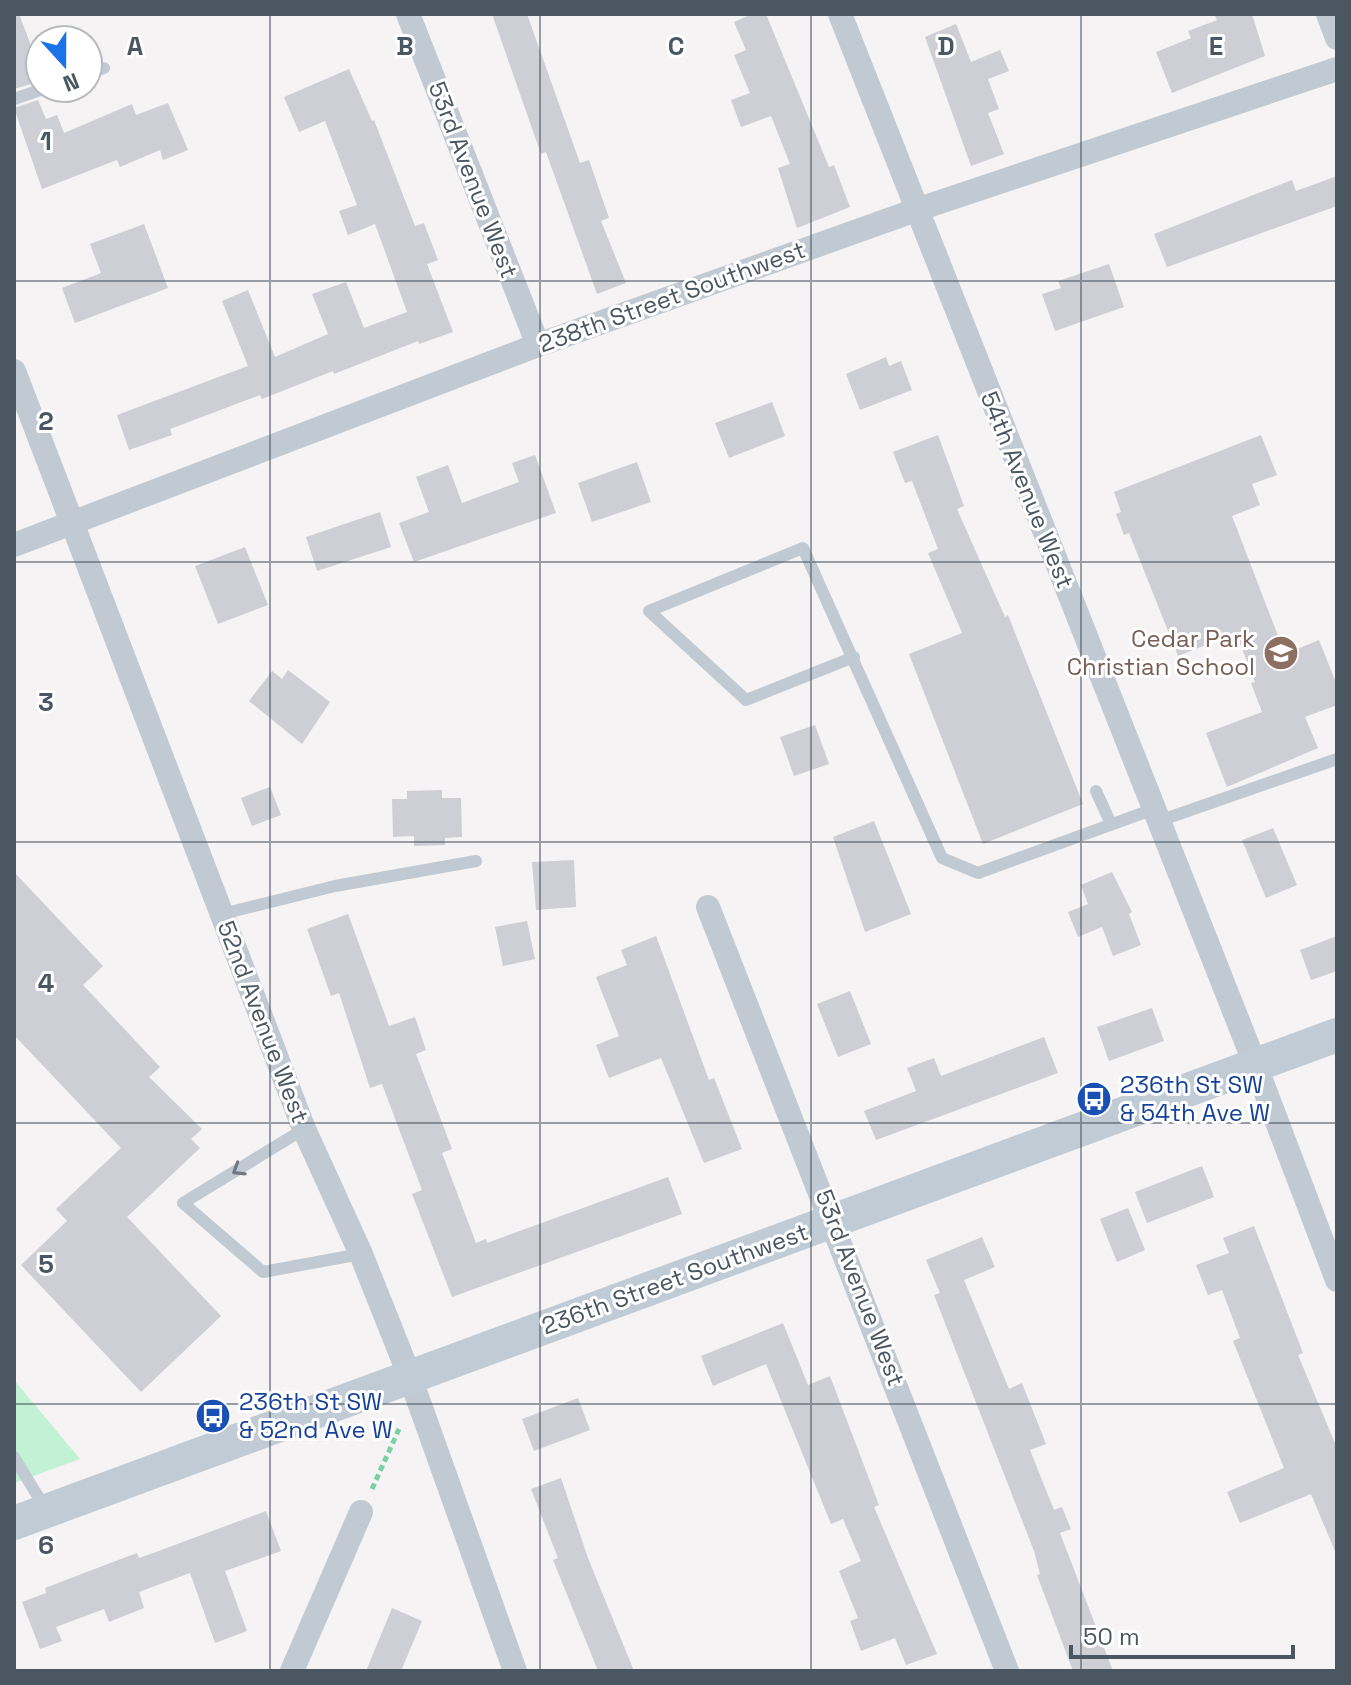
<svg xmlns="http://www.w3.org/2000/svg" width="1351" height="1685" font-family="'Space Grotesk',sans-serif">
<rect width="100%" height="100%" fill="#f5f3f3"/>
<!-- green -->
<path fill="#c3f1d5" d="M 14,1380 L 80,1459 L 14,1483 Z"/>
<!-- building -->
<g fill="#cdcfd5">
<path d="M 14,14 L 19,14 L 40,69 L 27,75 L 31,84 L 14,89 Z"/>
<path d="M 492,14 L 527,14 L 580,163 L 589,160 L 609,218 L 601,221 L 626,283 L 597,294 L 546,152 L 541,154 Z"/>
<path d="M 752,14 L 766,14 L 829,167 L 834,165 L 850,207 L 797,228 L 778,168 L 790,164 L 771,116 L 741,127 L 731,100 L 750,93 L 734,55 L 746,50 L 734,22 Z"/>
<path d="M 1214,14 L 1252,14 L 1265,56 L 1172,93 L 1156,52 L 1191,38 L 1188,31 L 1217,20 Z"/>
<path d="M 956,24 L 971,62 L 1000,50 L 1009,71 L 988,79 L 999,109 L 988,113 L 1004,154 L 971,166 L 925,37 Z"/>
<path d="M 349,69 L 372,121 L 374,120 L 415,226 L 424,223 L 438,260 L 427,264 L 453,332 L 419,344 L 418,341 L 334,374 L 333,371 L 262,399 L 260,395 L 170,429 L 172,435 L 129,450 L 117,415 L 248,366 L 222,301 L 248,290 L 275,357 L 328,334 L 312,294 L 346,282 L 364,328 L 407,312 L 375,224 L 348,235 L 339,211 L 357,205 L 325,121 L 299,132 L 284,97 Z"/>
<path d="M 38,100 L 46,119 L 57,115 L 64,133 L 132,104 L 136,115 L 168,103 L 188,150 L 163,160 L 160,150 L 120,167 L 117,160 L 42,189 L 14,108 Z"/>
<path d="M 1337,176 L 1337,206 L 1167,267 L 1154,234 L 1292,180 L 1296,191 Z"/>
<path d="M 144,224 L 168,288 L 75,323 L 62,288 L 101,273 L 90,244 Z"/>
<path d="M 1109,264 L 1124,307 L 1055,331 L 1042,294 L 1061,288 L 1058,281 Z"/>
<path d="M 886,357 L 889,366 L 901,361 L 912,390 L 860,410 L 846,374 Z"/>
<path d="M 772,402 L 785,436 L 729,458 L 715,423 Z"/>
<path d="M 938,435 L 964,506 L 957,509 L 1005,617 L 1008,615 L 1083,804 L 983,844 L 909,654 L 962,633 L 928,553 L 938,549 L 912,481 L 905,483 L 893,452 Z"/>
<path d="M 1261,435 L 1277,475 L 1252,484 L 1260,505 L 1232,516 L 1285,654 L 1319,640 L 1337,685 L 1337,705 L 1305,717 L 1318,748 L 1227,787 L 1206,733 L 1262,712 L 1251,683 L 1255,682 L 1236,633 L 1178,656 L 1129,533 L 1124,535 L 1116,514 L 1121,512 L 1114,492 Z"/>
<path d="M 535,455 L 556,513 L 414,562 L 399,523 L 429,512 L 416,477 L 448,465 L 462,503 L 519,482 L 512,463 Z"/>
<path d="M 637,462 L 651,502 L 592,522 L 578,483 Z"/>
<path d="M 380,512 L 391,547 L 317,571 L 306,537 Z"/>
<path d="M 245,547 L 268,605 L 218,624 L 195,566 Z"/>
<path d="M 288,670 L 330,702 L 302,744 L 249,701 L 272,671 L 282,679 Z"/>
<path d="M 815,725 L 829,764 L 794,776 L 780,737 Z"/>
<path d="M 270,787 L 281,815 L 252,826 L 241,798 Z"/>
<path d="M 442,790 L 442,798 L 461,798 L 462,837 L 445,838 L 445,845 L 414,846 L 414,836 L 393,837 L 392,799 L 407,799 L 407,791 Z"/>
<path d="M 874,821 L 911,914 L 865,932 L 833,837 Z"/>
<path d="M 1273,828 L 1297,885 L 1266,898 L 1242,840 Z"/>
<path d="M 574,860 L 576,907 L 536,910 L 532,862 Z"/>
<path d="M 14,872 L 103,966 L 83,985 L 160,1067 L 149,1077 L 202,1129 L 191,1139 L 200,1148 L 127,1217 L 221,1316 L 141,1392 L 21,1265 L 67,1221 L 56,1209 L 121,1148 L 14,1035 Z"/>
<path d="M 1112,872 L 1132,912 L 1129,914 L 1141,945 L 1113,956 L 1102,927 L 1078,937 L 1068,912 L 1088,904 L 1081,885 Z"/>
<path d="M 348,914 L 389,1026 L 415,1017 L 426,1050 L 416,1054 L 452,1149 L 442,1153 L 476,1243 L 486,1239 L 487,1243 L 668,1177 L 682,1214 L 452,1297 L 412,1194 L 422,1190 L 382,1084 L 370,1088 L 339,993 L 331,996 L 307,929 Z"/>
<path d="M 527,921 L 535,959 L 503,966 L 495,927 Z"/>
<path d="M 656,936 L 709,1080 L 714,1078 L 742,1149 L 704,1163 L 661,1058 L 609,1078 L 596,1045 L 619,1036 L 596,977 L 627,965 L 621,950 Z"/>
<path d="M 1337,936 L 1337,971 L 1311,980 L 1300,950 Z"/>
<path d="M 850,991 L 871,1044 L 838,1057 L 817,1004 Z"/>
<path d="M 1152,1008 L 1164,1041 L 1109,1061 L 1097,1027 Z"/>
<path d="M 1044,1037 L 1058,1073 L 876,1140 L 864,1111 L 916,1091 L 907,1068 L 934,1058 L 941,1076 Z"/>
<path d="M 1202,1166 L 1214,1197 L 1147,1223 L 1135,1192 Z"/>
<path d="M 1128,1208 L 1145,1250 L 1117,1262 L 1100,1219 Z"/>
<path d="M 1254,1226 L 1303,1353 L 1298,1355 L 1337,1448 L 1337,1556 L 1311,1494 L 1240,1523 L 1227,1492 L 1284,1468 L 1233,1341 L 1240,1338 L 1222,1290 L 1208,1295 L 1196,1265 L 1229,1253 L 1223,1238 Z"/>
<path d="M 982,1237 L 995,1267 L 964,1280 L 1009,1389 L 1022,1383 L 1046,1444 L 1030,1450 L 1054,1510 L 1062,1507 L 1071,1529 L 1060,1533 L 1113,1671 L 1073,1671 L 1037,1575 L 1040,1574 L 1034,1551 L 934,1295 L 940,1293 L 926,1260 Z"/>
<path d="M 783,1323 L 808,1385 L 830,1376 L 879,1505 L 874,1507 L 937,1654 L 906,1665 L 895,1638 L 861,1651 L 850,1621 L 858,1618 L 839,1571 L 861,1561 L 843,1519 L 831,1524 L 766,1364 L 713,1386 L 701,1356 Z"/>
<path d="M 578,1398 L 590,1430 L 534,1451 L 522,1419 Z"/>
<path d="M 561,1478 L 588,1558 L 634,1671 L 598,1671 L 553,1560 L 558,1558 L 531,1489 Z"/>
<path d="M 266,1511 L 281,1551 L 225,1571 L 247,1631 L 215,1643 L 190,1573 L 139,1592 L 144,1608 L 109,1622 L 104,1609 L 56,1627 L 62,1641 L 40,1649 L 22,1602 L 46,1593 L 45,1588 L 113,1562 L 137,1553 L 139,1558 L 156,1552 Z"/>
<path d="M 392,1608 L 422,1621 L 401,1671 L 366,1671 Z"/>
</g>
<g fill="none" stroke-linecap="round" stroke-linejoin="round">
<!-- path -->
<path stroke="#7ad0a6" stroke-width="5" stroke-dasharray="6 4" stroke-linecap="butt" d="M 372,1489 L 399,1429"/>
<!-- lane -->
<g stroke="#c1cad2" stroke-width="12">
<path d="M 88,73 L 104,68"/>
<path d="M 14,99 L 46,88"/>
<path d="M 854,657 L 746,700 L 649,611 L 803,548 L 942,858 L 978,873 L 1154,809"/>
<path d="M 1096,791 L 1111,824"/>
<path d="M 1159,821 L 1337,759"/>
<path d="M 222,914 L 335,886 L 476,861"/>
<path d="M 304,1129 L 183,1203 L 263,1272 L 361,1254"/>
<path d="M 14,1457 L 45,1508"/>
</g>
<!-- street -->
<g stroke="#c1cad2" stroke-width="24">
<path d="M 408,14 L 538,345"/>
<path d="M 840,14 L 1255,1064 L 1337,1280"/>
<path d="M 1328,14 L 1337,38"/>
<path d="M 14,371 L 304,1129 L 361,1254 L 410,1377 L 515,1671"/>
<path d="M 14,545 L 538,345 L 916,210 L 1337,69"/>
<path d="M 708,907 L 1007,1671"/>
<path d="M 292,1671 L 361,1512"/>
</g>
<!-- secondary -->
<path stroke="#c1cbd6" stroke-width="34" d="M 14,1523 L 1337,1035"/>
</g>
<!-- one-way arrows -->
<defs><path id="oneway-chevron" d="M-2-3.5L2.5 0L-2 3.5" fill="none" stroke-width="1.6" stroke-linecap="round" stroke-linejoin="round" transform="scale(2)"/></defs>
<use stroke="#6e7983" href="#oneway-chevron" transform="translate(238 1170) rotate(148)"/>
<!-- grid -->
<path fill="none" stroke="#4a5661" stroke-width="2" stroke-opacity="0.55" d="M 270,14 L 270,1671M 540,14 L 540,1671M 811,14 L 811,1671M 1081,14 L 1081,1671M 14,281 L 1337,281M 14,562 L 1337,562M 14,842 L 1337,842M 14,1123 L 1337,1123M 14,1404 L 1337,1404"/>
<!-- icons -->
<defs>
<symbol id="school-disc" viewBox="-11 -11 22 22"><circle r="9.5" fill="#8d6e63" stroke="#fff"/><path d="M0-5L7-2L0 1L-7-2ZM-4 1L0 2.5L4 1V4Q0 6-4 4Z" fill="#fff"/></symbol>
<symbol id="bus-disc" viewBox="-11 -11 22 22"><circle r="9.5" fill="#1a4fb4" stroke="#fff"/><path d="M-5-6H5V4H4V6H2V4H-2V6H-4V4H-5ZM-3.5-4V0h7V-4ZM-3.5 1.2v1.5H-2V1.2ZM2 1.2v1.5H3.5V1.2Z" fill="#fff"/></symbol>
</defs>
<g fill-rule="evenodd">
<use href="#school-disc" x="1261" y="633" width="40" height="40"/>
<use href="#bus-disc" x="1074" y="1079" width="40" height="40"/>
<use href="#bus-disc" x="193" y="1396" width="40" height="40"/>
</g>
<g text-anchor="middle" stroke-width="6" stroke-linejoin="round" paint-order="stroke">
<!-- street labels -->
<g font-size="24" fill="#4a5661" stroke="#fff">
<text transform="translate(473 180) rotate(69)" y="8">53rd Avenue West</text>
<text transform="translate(672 297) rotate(-20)" y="8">238th Street Southwest</text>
<text transform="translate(1027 490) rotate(68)" y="8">54th Avenue West</text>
<text transform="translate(263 1022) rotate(69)" y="8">52nd Avenue West</text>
<text transform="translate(675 1279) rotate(-20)" y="8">236th Street Southwest</text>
<text transform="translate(860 1288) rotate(69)" y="8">53rd Avenue West</text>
</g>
<!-- education labels -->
<g font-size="24" fill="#785e54" stroke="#fff" text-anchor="end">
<text x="1255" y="647">Cedar Park<tspan x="1255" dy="28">Christian School</tspan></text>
</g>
<!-- transit labels -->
<g font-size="24" fill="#164399" stroke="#fff" text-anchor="start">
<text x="1120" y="1093">236th St SW<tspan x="1120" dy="28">&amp; 54th Ave W</tspan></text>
<text x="239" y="1410">236th St SW<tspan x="239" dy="28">&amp; 52nd Ave W</tspan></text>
</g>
</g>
<g font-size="26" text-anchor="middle" font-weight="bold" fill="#4a5661" stroke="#fff" stroke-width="6" stroke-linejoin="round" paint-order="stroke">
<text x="135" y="55">A</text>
<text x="405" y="55">B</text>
<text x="676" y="55">C</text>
<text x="946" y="55">D</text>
<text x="1216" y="55">E</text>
<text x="46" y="150">1</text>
<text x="46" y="430">2</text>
<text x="46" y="711">3</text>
<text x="46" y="992">4</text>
<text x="46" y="1273">5</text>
<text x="46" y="1554">6</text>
</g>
<!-- border -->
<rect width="1351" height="1685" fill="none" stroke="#4a5661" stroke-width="32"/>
<!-- north arrow -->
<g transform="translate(64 64) rotate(159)"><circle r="38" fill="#ffffff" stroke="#b7bbc0" stroke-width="2"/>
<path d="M0-6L14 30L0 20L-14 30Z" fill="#1a73e8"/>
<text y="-12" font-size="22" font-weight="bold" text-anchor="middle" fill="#4a5661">N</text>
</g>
<!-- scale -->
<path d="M1071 1645v12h222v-12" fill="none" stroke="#4a5661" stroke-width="4"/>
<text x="1083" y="1645" font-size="24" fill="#4a5661" stroke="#ffffff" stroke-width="6" paint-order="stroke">50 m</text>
</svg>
